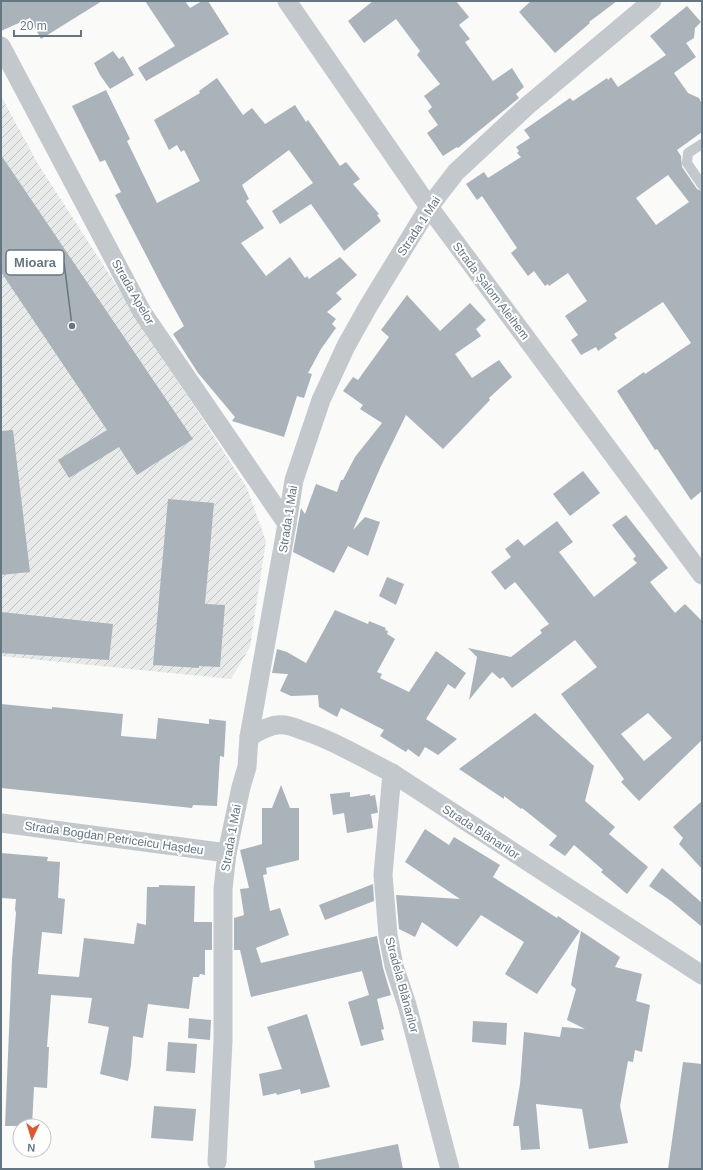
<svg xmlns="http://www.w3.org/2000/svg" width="703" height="1170" font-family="Arial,sans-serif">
<defs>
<pattern id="industrial-furrows" width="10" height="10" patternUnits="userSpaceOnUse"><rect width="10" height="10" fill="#e8e9e9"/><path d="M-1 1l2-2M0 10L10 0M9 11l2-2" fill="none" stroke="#c0c1c2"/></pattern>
</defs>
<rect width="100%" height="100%" fill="#fafaf8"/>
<!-- industrial -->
<path fill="url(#industrial-furrows)" d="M 1,96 L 38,164 L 247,488 L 266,541 L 250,647 L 231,679 L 1,656 Z"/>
<!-- building -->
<g fill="#aab3b9" fill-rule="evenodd">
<path d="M 1,1 L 102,1 L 41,39 L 30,18 L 1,31 Z"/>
<path d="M 145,1 L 185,1 L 190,8 L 202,1 L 208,1 L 229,34 L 146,81 L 138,68 L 175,46 Z"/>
<path d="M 373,1 L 456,1 L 469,17 L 459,25 L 470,39 L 465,42 L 493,81 L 512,68 L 524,87 L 516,94 L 519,98 L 458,148 L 457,147 L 443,156 L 427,133 L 438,125 L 428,111 L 432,107 L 424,96 L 440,84 L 417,55 L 420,51 L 396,19 L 364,43 L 348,21 Z"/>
<path d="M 531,1 L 617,1 L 589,22 L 590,23 L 555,53 L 519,12 Z"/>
<path d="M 687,6 L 701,22 L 695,28 L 694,38 L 686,43 L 696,57 L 674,73 L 688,93 L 699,98 L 702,104 L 702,132 L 677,150 L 681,156 L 682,167 L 697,189 L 702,191 L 702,491 L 691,500 L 657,449 L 655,450 L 617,391 L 644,372 L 645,374 L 691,343 L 663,302 L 614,334 L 617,338 L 598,351 L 596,347 L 581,355 L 571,340 L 578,335 L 565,316 L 587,301 L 568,273 L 549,286 L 548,284 L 545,286 L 534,271 L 528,276 L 511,253 L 517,248 L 482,196 L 477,200 L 466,184 L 484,172 L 488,178 L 521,157 L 517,153 L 519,151 L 516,147 L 530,138 L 524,130 L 570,98 L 573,101 L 607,78 L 608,80 L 611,77 L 618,87 L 666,55 L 650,36 ZM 668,175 L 689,202 L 656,225 L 636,198 Z"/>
<path d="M 113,51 L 119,59 L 123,56 L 134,75 L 110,89 L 100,75 L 94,63 Z"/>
<path d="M 217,78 L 243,115 L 252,108 L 265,124 L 295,105 L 306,122 L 308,120 L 340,166 L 346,162 L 360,179 L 353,184 L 379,214 L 377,215 L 381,221 L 344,251 L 311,204 L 280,224 L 272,211 L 313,183 L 289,150 L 242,185 L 249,199 L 246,201 L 264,228 L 241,243 L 266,276 L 290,257 L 305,278 L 307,276 L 309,279 L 340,257 L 357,275 L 336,293 L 342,299 L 327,312 L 336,319 L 332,324 L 336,328 L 321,349 L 308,373 L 312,374 L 304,398 L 297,396 L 284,437 L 232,421 L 235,417 L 198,373 L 173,334 L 184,326 L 162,286 L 115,195 L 121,192 L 105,160 L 100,162 L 72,106 L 106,90 L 130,139 L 127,141 L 157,203 L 200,181 L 184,150 L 181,152 L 177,145 L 169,150 L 154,120 L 200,93 L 199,91 Z"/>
<path d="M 1,155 L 193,439 L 137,475 L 119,447 L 69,478 L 58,460 L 107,430 L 1,272 Z"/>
<path d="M 407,295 L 440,331 L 470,303 L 486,320 L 476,329 L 481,336 L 455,354 L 472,378 L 499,360 L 512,377 L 489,398 L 490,400 L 443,449 L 406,415 L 381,466 L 353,530 L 365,517 L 380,522 L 368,556 L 348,546 L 334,573 L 293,552 L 301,508 L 305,514 L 316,484 L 337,492 L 341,480 L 343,480 L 355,457 L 382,423 L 360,409 L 363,405 L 343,391 L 353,377 L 358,380 L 389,337 L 381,330 Z"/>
<path d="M 13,430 L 30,572 L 1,575 L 1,431 Z"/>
<path d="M 583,471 L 600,493 L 570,516 L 553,494 Z"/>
<path d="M 168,499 L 214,503 L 205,604 L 225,605 L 220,667 L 199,666 L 199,668 L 153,665 Z"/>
<path d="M 626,515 L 668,568 L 650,582 L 675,613 L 685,604 L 702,621 L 702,740 L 639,801 L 621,782 L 624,779 L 561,694 L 597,667 L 575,640 L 512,688 L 503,677 L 500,679 L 492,672 L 469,700 L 477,657 L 468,648 L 511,657 L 542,633 L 540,630 L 549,624 L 515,582 L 505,590 L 491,572 L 511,557 L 505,549 L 518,539 L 524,546 L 557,521 L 573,542 L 559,552 L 594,597 L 637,563 L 633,559 L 636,556 L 612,525 ZM 648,713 L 672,738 L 644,761 L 621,734 Z"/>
<path d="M 387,577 L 404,584 L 396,605 L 379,596 Z"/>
<path d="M 335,610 L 368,624 L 369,621 L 386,628 L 385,630 L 388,631 L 387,634 L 395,639 L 377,672 L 382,674 L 380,678 L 409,692 L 436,651 L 466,673 L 455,689 L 448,684 L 426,719 L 457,739 L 438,755 L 425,747 L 419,757 L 408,749 L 406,752 L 380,736 L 384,730 L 341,708 L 337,717 L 319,707 L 318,695 L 291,696 L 280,691 L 288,674 L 272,673 L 277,649 L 287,652 L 306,663 Z"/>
<path d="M 1,612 L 113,624 L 109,660 L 1,653 Z"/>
<path d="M 1,704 L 52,709 L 52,707 L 123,714 L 121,736 L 156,739 L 158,718 L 209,724 L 209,719 L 226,721 L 224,757 L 220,756 L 217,806 L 193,805 L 192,808 L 1,788 Z"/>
<path d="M 535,713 L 594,766 L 585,801 L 615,827 L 609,834 L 648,867 L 627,894 L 601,872 L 603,870 L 574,845 L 565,856 L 549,845 L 557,836 L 522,808 L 521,809 L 504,796 L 504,799 L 459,769 Z"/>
<path d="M 281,785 L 290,808 L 299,808 L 299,860 L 266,868 L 267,874 L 263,875 L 270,911 L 280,908 L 289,935 L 256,948 L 261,963 L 377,936 L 383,968 L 391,995 L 377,999 L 384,1029 L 381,1030 L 384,1040 L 361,1046 L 348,1002 L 369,995 L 362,971 L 251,997 L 240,950 L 234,950 L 234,918 L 244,915 L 240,889 L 249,888 L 240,850 L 262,844 L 262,808 L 272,808 Z"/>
<path d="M 350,792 L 350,797 L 370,794 L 370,796 L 375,795 L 378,812 L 377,813 L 371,814 L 373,828 L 347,833 L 344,813 L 333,815 L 330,794 Z"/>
<path d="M 702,801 L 702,869 L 679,844 L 683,838 L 673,827 Z"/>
<path d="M 425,829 L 449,845 L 454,837 L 500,865 L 493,877 L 557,918 L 558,916 L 580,931 L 537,994 L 505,974 L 524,942 L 481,915 L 457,947 L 422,922 L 415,937 L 399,929 L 396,895 L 460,899 L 405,862 Z"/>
<path d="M 1,853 L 48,857 L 47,861 L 60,862 L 58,898 L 65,899 L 62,934 L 42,932 L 38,974 L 79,977 L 84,938 L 134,944 L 137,923 L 146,925 L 147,887 L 159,887 L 159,885 L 195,886 L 194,922 L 212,922 L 212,950 L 205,950 L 205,975 L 200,974 L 199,977 L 193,977 L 189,1009 L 148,1004 L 143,1038 L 133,1036 L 131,1065 L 128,1081 L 100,1074 L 109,1027 L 88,1023 L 92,998 L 51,995 L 47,1047 L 49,1047 L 47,1088 L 34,1087 L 32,1126 L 5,1126 L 12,960 L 16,913 L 15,909 L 16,899 L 1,898 Z"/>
<path d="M 662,868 L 702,903 L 702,927 L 671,901 L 649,886 Z"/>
<path d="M 373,884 L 374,901 L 325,920 L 319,905 Z"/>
<path d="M 581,931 L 620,957 L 615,967 L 642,974 L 636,1001 L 650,1005 L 642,1052 L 635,1050 L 633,1062 L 628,1061 L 620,1106 L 628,1143 L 589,1149 L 582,1109 L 536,1104 L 540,1149 L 521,1150 L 519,1126 L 513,1126 L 520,1084 L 524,1032 L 560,1037 L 562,1027 L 585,1029 L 567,1020 L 576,989 L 571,985 Z"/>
<path d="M 307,1014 L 330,1087 L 301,1094 L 300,1089 L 277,1095 L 276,1093 L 263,1096 L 259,1074 L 282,1069 L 267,1027 Z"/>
<path d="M 189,1018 L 211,1020 L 210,1040 L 188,1038 Z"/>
<path d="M 473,1021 L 507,1023 L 506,1045 L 472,1042 Z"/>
<path d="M 168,1042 L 197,1044 L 195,1073 L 166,1071 Z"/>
<path d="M 683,1062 L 702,1064 L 702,1169 L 668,1169 Z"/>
<path d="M 154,1106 L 196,1109 L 193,1141 L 151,1138 Z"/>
<path d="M 398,1144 L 403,1169 L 315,1169 L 314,1161 Z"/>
</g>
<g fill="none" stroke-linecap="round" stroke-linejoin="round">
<!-- lane -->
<path stroke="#c3c8cc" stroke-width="10" d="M 702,144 L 688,153 L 687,163 L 702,185"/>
<!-- street -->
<g stroke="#c3c8cc" stroke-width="19">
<path d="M 287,1 L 429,207 L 702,575"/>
<path d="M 1,46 L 142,312 L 287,524"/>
<path d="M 249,737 C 258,732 267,726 277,725 C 285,724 294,727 301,730 C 333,740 362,758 392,773 L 702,975"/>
<path d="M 392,773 L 383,875 L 388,935 L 394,966 L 407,1005 L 450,1169"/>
<path d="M 1,823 L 227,853"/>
<path d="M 217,1162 L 223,1041 L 223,889 L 227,853 L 241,787 L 247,767 L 249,737 L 287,524 L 294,480 L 321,400 L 346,346 L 369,305 L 429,207 L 456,172 L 527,106 L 652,1"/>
</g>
</g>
<g text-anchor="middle" stroke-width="4" stroke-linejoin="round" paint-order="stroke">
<!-- street labels -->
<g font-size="12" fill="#657683" stroke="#fff">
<text transform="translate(419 226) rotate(-57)" y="4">Strada 1 Mai</text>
<text transform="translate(491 291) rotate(53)" y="4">Strada Șalom Aleihem</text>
<text transform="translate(133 292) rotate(60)" y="4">Strada Apelor</text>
<text transform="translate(288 519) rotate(-81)" y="4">Strada 1 Mai</text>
<text transform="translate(481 832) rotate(33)" y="4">Strada Blănarilor</text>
<text transform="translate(114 838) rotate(8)" y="4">Strada Bogdan Petriceicu Hașdeu</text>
<text transform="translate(231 838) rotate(-80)" y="4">Strada 1 Mai</text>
<text transform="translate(402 985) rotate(75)" y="4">Stradela Blănarilor</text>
</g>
</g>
<!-- callouts -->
<path fill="none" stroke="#657683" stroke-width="1.5" d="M72 326L64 262"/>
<circle fill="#657683" stroke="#fff" stroke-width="1.5" cx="72" cy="326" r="4"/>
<rect fill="#fff" stroke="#657683" stroke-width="1.5" x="6" y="250" width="58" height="25" rx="4"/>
<g font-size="13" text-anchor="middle" font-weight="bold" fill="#657683">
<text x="35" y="267">Mioara</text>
</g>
<!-- border -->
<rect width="703" height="1170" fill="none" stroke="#657683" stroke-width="4"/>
<!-- north arrow -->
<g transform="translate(32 1138) rotate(184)"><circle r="19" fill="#ffffff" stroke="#c1c8cd"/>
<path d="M0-3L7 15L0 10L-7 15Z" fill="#e4572e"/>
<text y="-6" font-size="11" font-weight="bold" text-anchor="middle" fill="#657683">N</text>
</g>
<!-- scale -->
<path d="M14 30v6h67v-6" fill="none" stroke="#657683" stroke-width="2"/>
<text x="20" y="30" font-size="12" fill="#657683" stroke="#ffffff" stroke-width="3" paint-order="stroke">20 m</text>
</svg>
